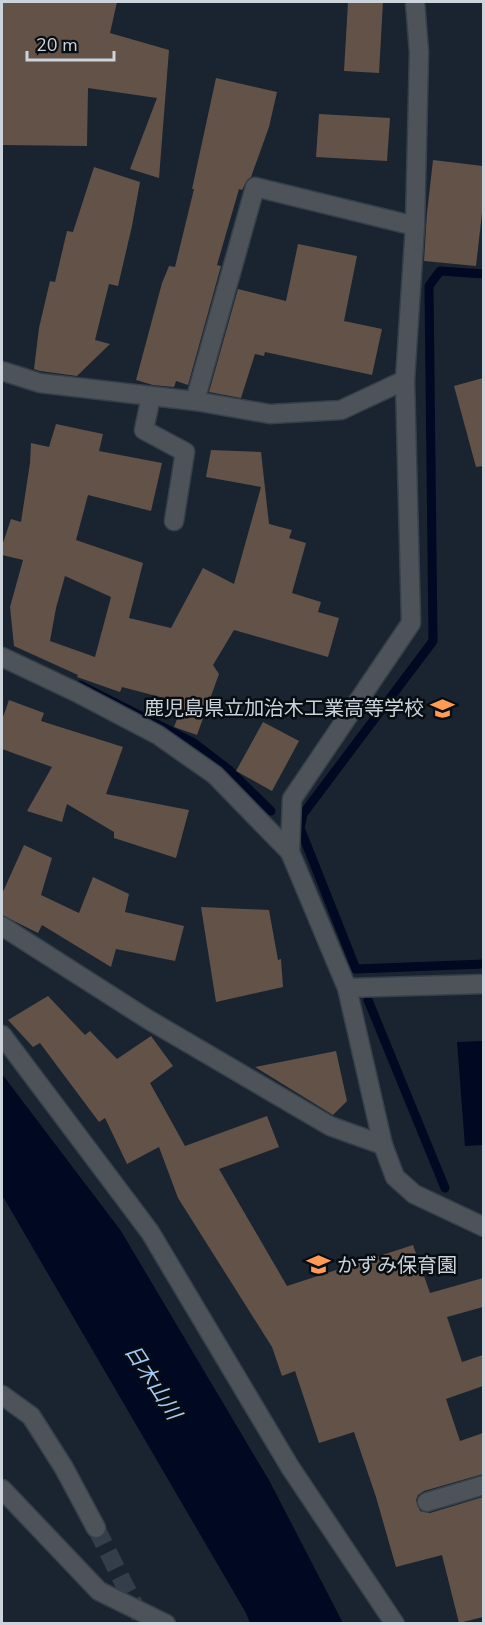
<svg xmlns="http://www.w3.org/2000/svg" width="485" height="1625" font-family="'Nunito Sans','Noto Sans JP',sans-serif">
<rect width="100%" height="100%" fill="#192430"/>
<!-- water -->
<g fill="#000822">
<path d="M 483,1041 L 483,1145 L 465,1146 L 457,1042 Z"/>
<path d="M 2,1074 L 121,1231 L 270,1482 L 343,1623 L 250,1623 L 246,1613 L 2,1195 Z"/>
</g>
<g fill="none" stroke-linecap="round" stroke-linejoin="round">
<!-- stream -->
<g stroke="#000822" stroke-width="9">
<path d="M 484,274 L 440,271 L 429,286 L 433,641 L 303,814 L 300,828 L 356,969 L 484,964"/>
<path d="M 80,685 L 194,743 L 228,769 L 271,811"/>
<path d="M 368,1000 L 445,1188"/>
</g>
</g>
<!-- building -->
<g fill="#635247" fill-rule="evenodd">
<path d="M 2,2 L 117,2 L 110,33 L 169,50 L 159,178 L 130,169 L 157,98 L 88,88 L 87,146 L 2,145 Z"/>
<path d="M 348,2 L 383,2 L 379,73 L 344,71 Z"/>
<path d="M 216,78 L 277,92 L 269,127 L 251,177 L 247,180 L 242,190 L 239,189 L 217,265 L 221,266 L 188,385 L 176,381 L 174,387 L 153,385 L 136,380 L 162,283 L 169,266 L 175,267 L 194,189 L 192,189 Z"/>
<path d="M 319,114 L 390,118 L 387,161 L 316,157 Z"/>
<path d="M 433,160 L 483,166 L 483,204 L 476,266 L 424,261 L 427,213 Z"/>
<path d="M 94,167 L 140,182 L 132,226 L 118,286 L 109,284 L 95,340 L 110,344 L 77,376 L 40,371 L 34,369 L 39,328 L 50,281 L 55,282 L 67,231 L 73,232 Z"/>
<path d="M 298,244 L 357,256 L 344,321 L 382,329 L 372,375 L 265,352 L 264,356 L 255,354 L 241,398 L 209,392 L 238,289 L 286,301 Z"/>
<path d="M 483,378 L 483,466 L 476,467 L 454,386 Z"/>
<path d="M 56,424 L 103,434 L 99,451 L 162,463 L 151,511 L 88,495 L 76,540 L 143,563 L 129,618 L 171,628 L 203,568 L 234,584 L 261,487 L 206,477 L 211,450 L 261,452 L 269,524 L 292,530 L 289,538 L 306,543 L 292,593 L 321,602 L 318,612 L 339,618 L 328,657 L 234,630 L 213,665 L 219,674 L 197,735 L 174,727 L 183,703 L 122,687 L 120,692 L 77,677 L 78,675 L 14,646 L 10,607 L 23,560 L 2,555 L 2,546 L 11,519 L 21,522 L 30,463 L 31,443 L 49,447 ZM 65,576 L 111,597 L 95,657 L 50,641 L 56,608 Z"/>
<path d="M 9,700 L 44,713 L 41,721 L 123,747 L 106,794 L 189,810 L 176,858 L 114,838 L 114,832 L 67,804 L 62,822 L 27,811 L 52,767 L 2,749 L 2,720 Z"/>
<path d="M 263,722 L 299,741 L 272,791 L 236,771 Z"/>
<path d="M 24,845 L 52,858 L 41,895 L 79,913 L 93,877 L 129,894 L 125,912 L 184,926 L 175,961 L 116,949 L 111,967 L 42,925 L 38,933 L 2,915 L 2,894 Z"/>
<path d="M 201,907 L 269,910 L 278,960 L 281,959 L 283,987 L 216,1002 Z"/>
<path d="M 48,996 L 85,1035 L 90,1031 L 117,1059 L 151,1036 L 173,1066 L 150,1083 L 185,1146 L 267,1116 L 279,1147 L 219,1169 L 287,1286 L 413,1245 L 430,1293 L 483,1278 L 483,1307 L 447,1317 L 462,1362 L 483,1355 L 483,1386 L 446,1399 L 460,1441 L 483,1433 L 483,1474 L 424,1491 L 418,1495 L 416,1500 L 420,1511 L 430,1513 L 483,1497 L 483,1617 L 459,1623 L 442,1555 L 396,1567 L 376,1497 L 354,1432 L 319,1443 L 295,1371 L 282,1376 L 272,1347 L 178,1198 L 159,1147 L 127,1164 L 105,1118 L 99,1122 L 40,1043 L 33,1047 L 8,1020 Z"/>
<path d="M 336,1051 L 347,1101 L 333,1115 L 255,1067 Z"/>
</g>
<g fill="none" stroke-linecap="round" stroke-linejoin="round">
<!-- minor-tunnel -->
<path stroke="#343e4a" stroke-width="18" stroke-dasharray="18 9" stroke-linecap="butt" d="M 96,1528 L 144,1624"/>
<defs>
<g id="minor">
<path d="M 2,371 L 40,383 L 195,401 L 270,414 L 341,410 L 405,380"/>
<path d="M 151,396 L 144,430 L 185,452 L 174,521"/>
<path d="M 195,401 L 255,187 L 415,226"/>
<path d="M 2,657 L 76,692 L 158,735 L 215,775 L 290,852 L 347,988 L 383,1145 L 395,1177 L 414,1194 L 484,1227"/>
<path d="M 290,852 L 292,799 L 411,623 L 405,380 L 415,226 L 419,52 L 415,2"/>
<path d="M 2,926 L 149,1020 L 330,1126 L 383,1145"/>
<path d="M 347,988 L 484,984"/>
<path d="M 2,1035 L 150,1232 L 290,1467 L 395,1624"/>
<path d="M 2,1395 L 31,1416 L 64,1468 L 96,1528"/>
<path d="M 2,1489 L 99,1591 L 166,1624"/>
<path d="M 427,1502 L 484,1485"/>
</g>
</defs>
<!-- minor casing -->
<use href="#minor" stroke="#36404b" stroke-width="21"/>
<!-- minor -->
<use href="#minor" stroke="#4d5359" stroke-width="18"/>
</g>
<!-- icons -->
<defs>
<symbol id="school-bare" viewBox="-9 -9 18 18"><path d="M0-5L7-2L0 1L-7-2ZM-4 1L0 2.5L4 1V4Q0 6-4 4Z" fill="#fe9c57" stroke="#080d12" stroke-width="2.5" paint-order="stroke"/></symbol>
</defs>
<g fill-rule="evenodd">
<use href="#school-bare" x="426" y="692" width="33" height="33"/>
<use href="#school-bare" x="302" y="1248" width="33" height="33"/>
</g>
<g text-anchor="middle" stroke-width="5" stroke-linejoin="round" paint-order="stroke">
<!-- poi labels -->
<g font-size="20" fill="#ccd3db" stroke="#080d12" text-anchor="end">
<text x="424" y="715">鹿児島県立加治木工業高等学校</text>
<text x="337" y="1272" text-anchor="start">かずみ保育園</text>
</g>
<!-- water labels -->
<g font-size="21" font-style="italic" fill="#a3cafa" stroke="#080d12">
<text transform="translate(153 1382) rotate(57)" y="7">日木山川</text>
</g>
</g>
<!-- border -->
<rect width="485" height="1625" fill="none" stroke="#ccd3db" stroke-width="6"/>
<!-- scale -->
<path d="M27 51v9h87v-9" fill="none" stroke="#ccd3db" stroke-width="3"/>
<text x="36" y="51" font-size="18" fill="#ccd3db" stroke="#080d12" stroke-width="4.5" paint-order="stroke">20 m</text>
</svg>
